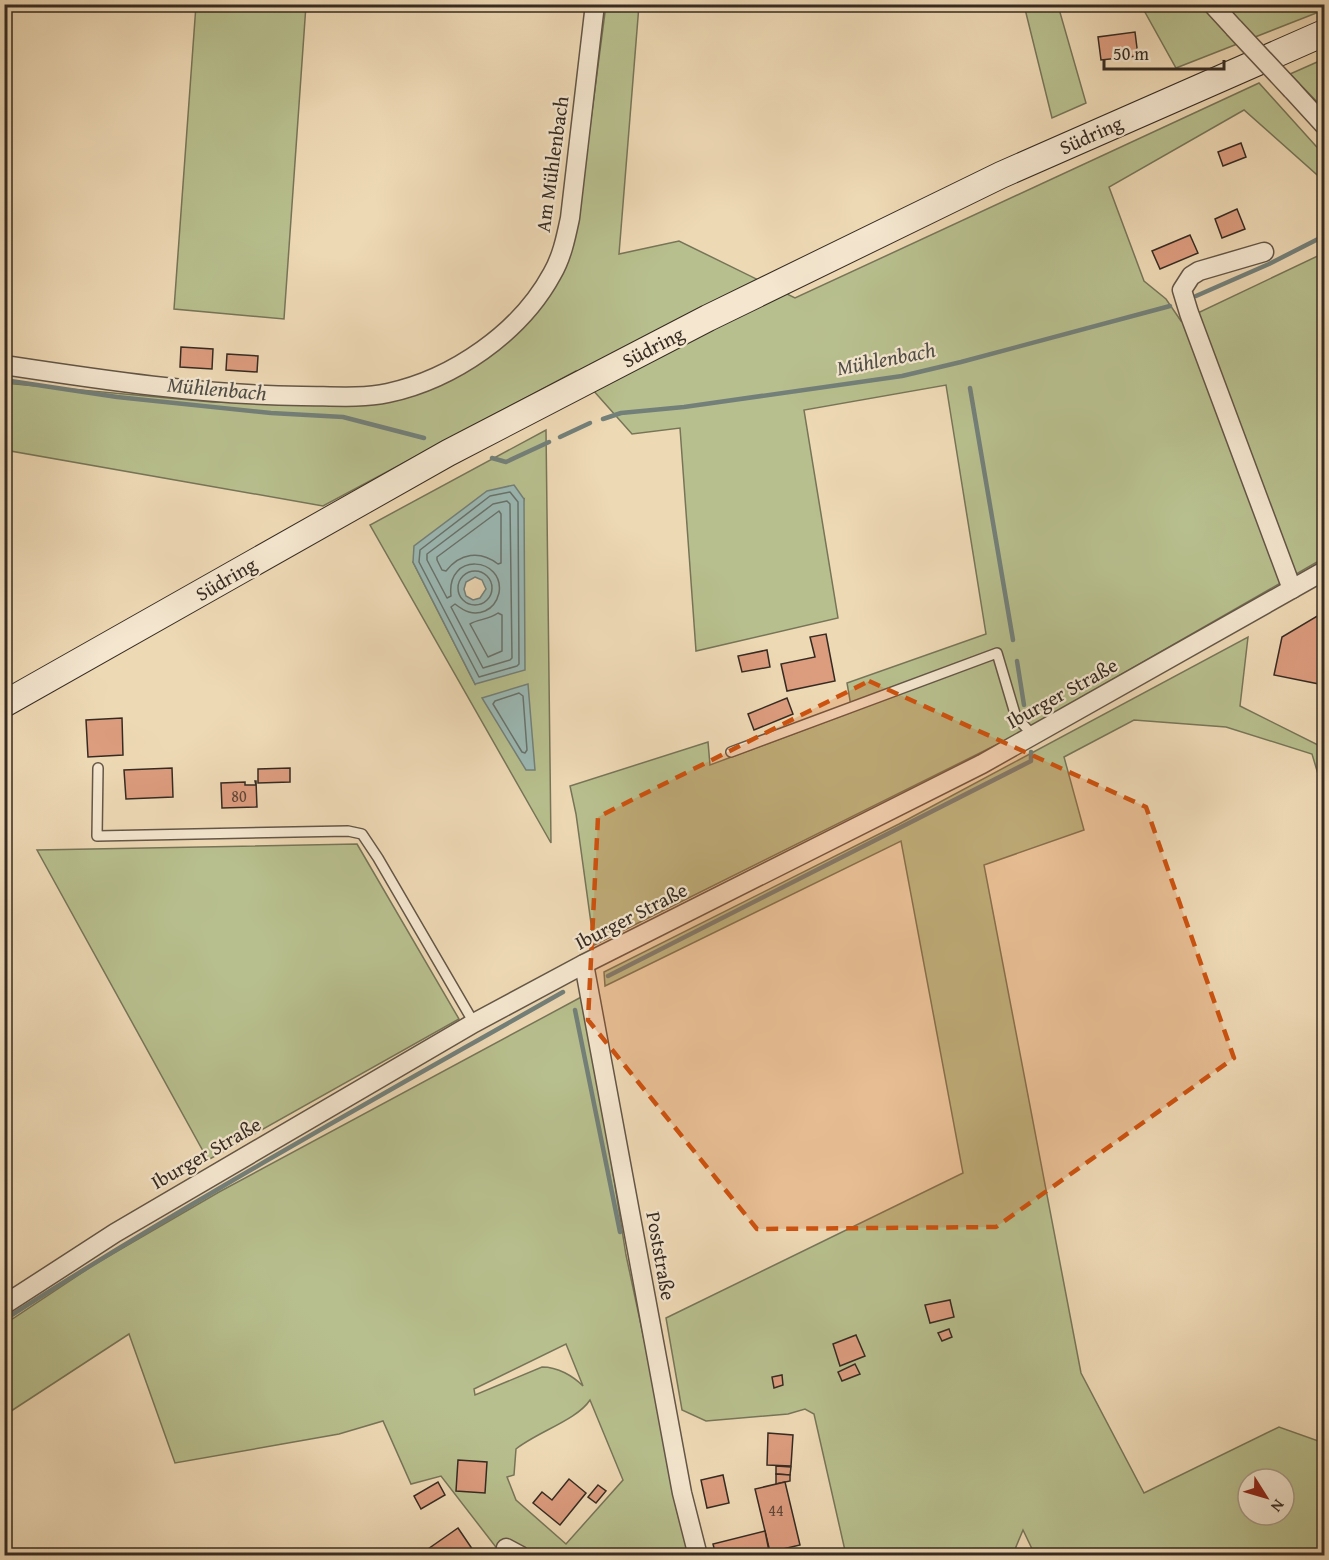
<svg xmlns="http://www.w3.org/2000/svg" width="1329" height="1560" font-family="'Gentium Book Plus',serif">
<rect width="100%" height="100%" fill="#eed9b5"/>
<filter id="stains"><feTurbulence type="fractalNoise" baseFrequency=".00333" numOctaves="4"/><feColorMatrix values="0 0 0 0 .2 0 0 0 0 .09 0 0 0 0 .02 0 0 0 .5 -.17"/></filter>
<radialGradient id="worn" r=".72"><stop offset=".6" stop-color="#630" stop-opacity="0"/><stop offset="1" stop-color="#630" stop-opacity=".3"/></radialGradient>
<!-- green -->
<g fill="#b8bf8e" stroke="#777558" stroke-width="1.5" fill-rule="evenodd">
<path d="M 1324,4 L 1324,10 L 1176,68 L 1141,5 Z"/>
<path d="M 196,5 L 306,5 L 284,319 L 174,309 Z"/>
<path d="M 606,5 L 639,5 L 619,254 L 679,241 L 795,298 L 1259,83 L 1324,155 L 1324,181 L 1244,110 L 1109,187 L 1144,281 L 1166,299 L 1181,321 L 1324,253 L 1324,558 L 1014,736 L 594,945 L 576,814 L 570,786 L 708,742 L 710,765 L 852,712 L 847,683 L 986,634 L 946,385 L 804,410 L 838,618 L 696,651 L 680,428 L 632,434 L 576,371 L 323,506 L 5,450 L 4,383 L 212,402 L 291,403 L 396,399 L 515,333 L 578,218 Z"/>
<path d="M 1024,5 L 1121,5 L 1059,9 L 1086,103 L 1052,118 Z"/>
<path d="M 1324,59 L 1324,109 L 1290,74 Z"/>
<path d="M 546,430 L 551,843 L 370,525 ZM 524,499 L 475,684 L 413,562 Z"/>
<path d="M 1248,637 L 1240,706 L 1324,748 L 1324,794 L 1312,754 L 1226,727 L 1134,720 L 1064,757 L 1084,830 L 984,865 L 1081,1373 L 1144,1493 L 1279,1427 L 1324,1443 L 1324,1555 L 1035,1555 L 1023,1530 L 1013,1554 L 1010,1555 L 905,1556 L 903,1552 L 894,1555 L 846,1555 L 814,1414 L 805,1409 L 788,1414 L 706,1421 L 682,1410 L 666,1318 L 963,1173 L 901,841 L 605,986 L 604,972 L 899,824 ZM 1248,1479 L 1284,1479 L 1284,1515 L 1248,1515 Z"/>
<path d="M 357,844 L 459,1019 L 208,1160 L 37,850 Z"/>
<path d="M 585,995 L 626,1255 L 690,1555 L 502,1555 L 441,1476 L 411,1484 L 383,1421 L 339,1434 L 175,1463 L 129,1334 L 5,1415 L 5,1324 L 95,1264 L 219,1192 ZM 566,1344 L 583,1386 C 573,1376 558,1367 542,1367 L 475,1395 L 474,1389 ZM 590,1400 L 623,1480 L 566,1544 L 516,1500 L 507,1477 L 514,1475 L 516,1449 C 537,1432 577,1420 590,1400 Z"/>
</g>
<!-- water -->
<g fill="#9bb9b5" stroke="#73807a" stroke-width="1.5" fill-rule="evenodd">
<path d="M 514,485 L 524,499 L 525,670 L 475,684 L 413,562 L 414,546 L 487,491 ZM 475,577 L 482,580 L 486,589 L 480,598 L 473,600 L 466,596 L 464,589 L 466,582 Z"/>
<path d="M 528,684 L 535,770 L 526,770 L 482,698 Z"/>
</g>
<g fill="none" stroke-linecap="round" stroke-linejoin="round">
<!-- shore -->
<g stroke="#68726c" stroke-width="1.5">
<path d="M 510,492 L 518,502 L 519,664 L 517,666 L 479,677 L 419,562 L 420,550 L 490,496 Z"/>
<path d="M 507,501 L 510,504 L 512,658 L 510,660 L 483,668 L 451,607 L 455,604 C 464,611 473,616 485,611 C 492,608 497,601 499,593 C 505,557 446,551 451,596 L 447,598 L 427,560 L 427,554 L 493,504 Z"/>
<path d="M 499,511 L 501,514 L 501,563 L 498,564 C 480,550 460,553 446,571 L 442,570 L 437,560 L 437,557 Z"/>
<circle cx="475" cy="588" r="17"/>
<path d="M 498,613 L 502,615 L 502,651 L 488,657 L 470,624 C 478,619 488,620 498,613 Z"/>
<path d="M 519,693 L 523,696 L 527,750 L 525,753 L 522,752 L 493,704 L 495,701 Z"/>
</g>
<!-- stream -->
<g stroke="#73807a" stroke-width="4.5">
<path d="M 1196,296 L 1269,264 L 1324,236"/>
<path d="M 4,380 L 117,397 L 271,413 L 343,417 L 424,438"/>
<path d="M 970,388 L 1013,640"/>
<path d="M 603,419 L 621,413 L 684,407 L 902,376 L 961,362 L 1170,306"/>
<path d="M 560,437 L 590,423"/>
<path d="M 492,458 L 506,462 L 549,442"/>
<path d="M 1017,661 L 1024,705"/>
<path d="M 608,976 L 1031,761 L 1031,752"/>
<path d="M 575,1010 L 620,1232"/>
<path d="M 4,1320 C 186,1203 375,1099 563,992"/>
</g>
</g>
<!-- building -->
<g fill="#dc9c7e" stroke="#362b22" stroke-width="1.5">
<path d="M 1135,32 L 1138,56 L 1101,60 L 1098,37 Z"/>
<path d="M 1241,143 L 1246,157 L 1223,166 L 1218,152 Z"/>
<path d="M 1237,209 L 1245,229 L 1222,238 L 1215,219 Z"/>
<path d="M 1190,235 L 1198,253 L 1160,269 L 1152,251 Z"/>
<path d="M 181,347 L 213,349 L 212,369 L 180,367 Z"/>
<path d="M 227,354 L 258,356 L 257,372 L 226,370 Z"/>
<path d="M 1324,612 L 1324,685 L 1274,675 L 1282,637 Z"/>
<path d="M 826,634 L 835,681 L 787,691 L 781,664 L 815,657 L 810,637 Z"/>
<path d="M 767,650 L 770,667 L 742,672 L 738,656 Z"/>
<path d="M 787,698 L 793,714 L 754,730 L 748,714 Z"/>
<path d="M 122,718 L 123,755 L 88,757 L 86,720 Z"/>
<path d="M 172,768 L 173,797 L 126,799 L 124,770 Z"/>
<path d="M 290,768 L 290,782 L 258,783 L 258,769 Z"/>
<path d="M 255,781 L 256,781 L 257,807 L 222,808 L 221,783 L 245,782 L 245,785 L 256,785 Z"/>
<path d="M 950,1300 L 954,1317 L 930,1323 L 925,1305 Z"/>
<path d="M 949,1329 L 952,1337 L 942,1341 L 938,1333 Z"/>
<path d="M 856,1335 L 865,1356 L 840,1366 L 833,1344 Z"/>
<path d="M 855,1364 L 860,1374 L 842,1381 L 838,1372 Z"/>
<path d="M 782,1375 L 783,1385 L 774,1388 L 772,1377 Z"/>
<path d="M 768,1433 L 793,1435 L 791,1466 L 767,1465 Z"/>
<path d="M 458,1460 L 487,1462 L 485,1493 L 456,1491 Z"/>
<path d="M 776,1466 L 791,1467 L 790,1475 L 776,1474 Z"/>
<path d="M 776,1474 L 790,1475 L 790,1481 L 776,1484 Z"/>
<path d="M 723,1475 L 729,1503 L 707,1508 L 701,1480 Z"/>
<path d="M 569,1479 L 586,1493 L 560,1525 L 533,1503 L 542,1492 L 552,1500 Z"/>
<path d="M 438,1482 L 445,1495 L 421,1509 L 414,1496 Z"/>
<path d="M 785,1482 L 800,1545 L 770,1552 L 755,1489 Z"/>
<path d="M 598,1485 L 606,1491 L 596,1503 L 588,1497 Z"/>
<path d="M 458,1528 L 477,1556 L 418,1556 Z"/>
<path d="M 765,1531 L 770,1556 L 716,1556 L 713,1544 Z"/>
</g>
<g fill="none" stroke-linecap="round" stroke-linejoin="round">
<defs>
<g id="lane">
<path d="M 731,752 L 997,653 L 1016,717 L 1033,735"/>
<path d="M 98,768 L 97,836 L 348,831 L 362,834 L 378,858 L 474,1023"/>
</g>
<g id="street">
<path d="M 1212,4 L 1234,28"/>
<path d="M 1292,90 L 1324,125"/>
<path d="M 1264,252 L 1199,271 L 1191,276 L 1182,290 L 1189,313 L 1292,589"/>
<path d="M 4,365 C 103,380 202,395 302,396 C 330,396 360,399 388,393 C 453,379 520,333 552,274 C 562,257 566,237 570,218 L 595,4"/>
<path d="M 584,964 L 682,1493 L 698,1556"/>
<path d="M 4,1305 L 115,1233 L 474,1023 L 584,964 L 982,764 L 1324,571"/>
<path d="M 506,1548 L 521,1556"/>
</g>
<path id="secondary" d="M 4,704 L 448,453 L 708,318 L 1001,175 L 1324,33"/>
</defs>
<!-- lane casing -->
<use href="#lane" stroke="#645647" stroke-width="12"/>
<!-- street casing -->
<use href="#street" stroke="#645647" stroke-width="21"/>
<!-- secondary casing -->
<use href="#secondary" stroke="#362b22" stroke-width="28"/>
<!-- lane -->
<use href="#lane" stroke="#f4e6cf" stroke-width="9"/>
<!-- street -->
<use href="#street" stroke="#f4e6cf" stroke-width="18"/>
<!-- secondary -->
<use href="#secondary" stroke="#f4e6cf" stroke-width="26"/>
<defs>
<path id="street-bridge" d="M 1234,28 L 1292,90"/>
</defs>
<!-- street-bridge casing -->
<use href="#street-bridge" stroke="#645647" stroke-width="21" stroke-linecap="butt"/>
<!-- street-bridge -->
<use href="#street-bridge" stroke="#f4e6cf" stroke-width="18"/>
</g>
<!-- marked area -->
<path fill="#cd520f" fill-opacity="0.2" stroke="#cd520f" stroke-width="4.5" stroke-dasharray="12 8" stroke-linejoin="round" d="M 869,681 L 1146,807 L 1234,1058 L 996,1227 L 757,1229 L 588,1020 L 598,817 Z"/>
<g text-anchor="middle" stroke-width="4.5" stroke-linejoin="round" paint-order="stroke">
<!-- number labels -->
<g font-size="16" fill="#604739">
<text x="239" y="802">80</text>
<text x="776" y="1516">44</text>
</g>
<!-- street labels -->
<g font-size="20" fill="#362b22" stroke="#f4e6cf">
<text transform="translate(1091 135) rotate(-24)" y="7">Südring</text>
<text transform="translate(552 164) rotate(-82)" y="7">Am Mühlenbach</text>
<text transform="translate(653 347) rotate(-27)" y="7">Südring</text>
<text transform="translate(226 579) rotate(-30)" y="7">Südring</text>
<text transform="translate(1062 693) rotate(-29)" y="7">Iburger Straße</text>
<text transform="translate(631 916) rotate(-27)" y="7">Iburger Straße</text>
<text transform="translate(206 1153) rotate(-30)" y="7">Iburger Straße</text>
<text transform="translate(661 1256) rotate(80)" y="7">Poststraße</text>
</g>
<!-- water labels -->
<g font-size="21" font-style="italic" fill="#4f4e47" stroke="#f4e6cf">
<text transform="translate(886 359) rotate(-11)" y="7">Mühlenbach</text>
<text transform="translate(217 389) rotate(5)" y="7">Mühlenbach</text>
</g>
</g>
<!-- margin -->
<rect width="1329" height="1560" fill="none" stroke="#eed9b5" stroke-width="24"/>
<rect x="6" y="6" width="1317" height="1548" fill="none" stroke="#362b22" stroke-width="3"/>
<rect x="12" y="12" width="1305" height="1536" fill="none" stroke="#362b22" stroke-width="1.5"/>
<!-- north arrow -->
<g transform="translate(1266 1497) rotate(127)"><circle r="28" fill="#f4e6cf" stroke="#a89b8a" stroke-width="1.5"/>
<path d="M0-4.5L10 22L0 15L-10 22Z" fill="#8f2418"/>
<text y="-9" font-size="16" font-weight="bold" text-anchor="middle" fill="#362b22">N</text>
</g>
<!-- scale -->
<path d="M1104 60v9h120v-9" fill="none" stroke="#362b22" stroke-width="3"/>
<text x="1113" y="60" font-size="18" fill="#362b22" stroke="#f4e6cf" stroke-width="4.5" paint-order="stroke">50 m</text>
<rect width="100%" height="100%" filter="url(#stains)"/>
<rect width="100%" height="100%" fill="url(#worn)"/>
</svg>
